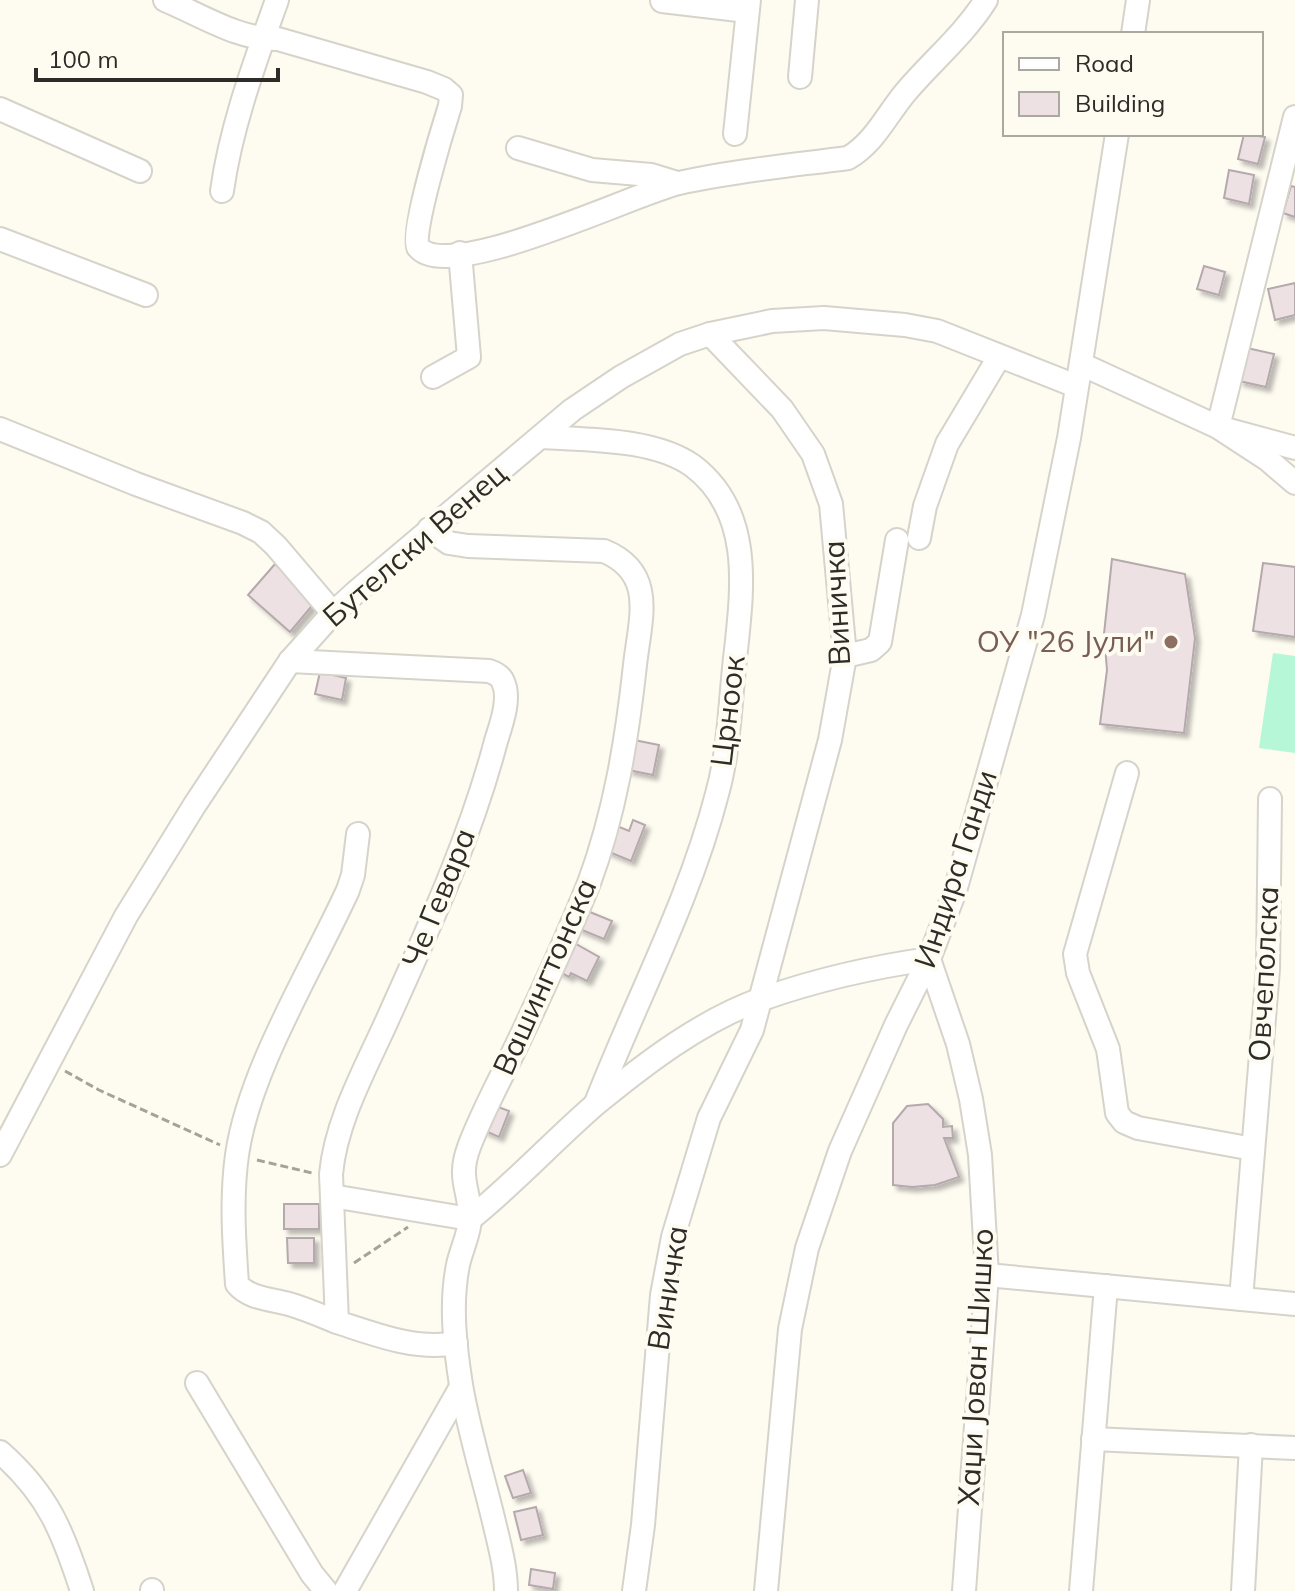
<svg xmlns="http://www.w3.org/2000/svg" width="1295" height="1591" font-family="Mulish,sans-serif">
<defs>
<filter id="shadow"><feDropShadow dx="4.5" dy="4.5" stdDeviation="2" flood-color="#0004"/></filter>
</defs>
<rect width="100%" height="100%" fill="#fefbf1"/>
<!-- green -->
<path fill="#b5f7d6" d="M 1273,653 L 1295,656 L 1295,753 L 1259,748 Z"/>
<!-- building -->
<g fill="#ede1e4" stroke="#b4a9ac" stroke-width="2" filter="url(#shadow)">
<path d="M 1244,134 L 1265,137 L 1258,164 L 1238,159 Z"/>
<path d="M 1229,170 L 1254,175 L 1249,204 L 1224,198 Z"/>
<path d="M 1291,186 L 1295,187 L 1295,217 L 1283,213 Z"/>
<path d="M 1204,266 L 1225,272 L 1219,295 L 1197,289 Z"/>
<path d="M 1295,283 L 1295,315 L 1275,320 L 1268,289 Z"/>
<path d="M 1247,348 L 1274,354 L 1266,387 L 1239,381 Z"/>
<path d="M 1112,559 L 1185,574 L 1195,638 L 1184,733 L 1100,724 L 1107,670 L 1104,634 Z"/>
<path d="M 1263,563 L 1295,567 L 1295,637 L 1253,631 Z"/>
<path d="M 275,564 L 316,601 L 290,632 L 248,595 Z"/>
<path d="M 320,672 L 346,678 L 342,700 L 315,694 Z"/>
<path d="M 634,740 L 659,745 L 653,775 L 628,770 Z"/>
<path d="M 633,820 L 645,825 L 631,861 L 602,849 L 612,824 L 629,831 Z"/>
<path d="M 585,910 L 612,921 L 604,939 L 577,928 Z"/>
<path d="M 569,940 L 599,957 L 587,981 L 571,973 L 569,977 L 554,969 Z"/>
<path d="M 928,1104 L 943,1119 L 943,1127 L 952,1126 L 953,1138 L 944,1138 L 959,1177 L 935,1185 L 912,1187 L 893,1185 L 893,1123 L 907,1106 Z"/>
<path d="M 493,1105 L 509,1111 L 499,1137 L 483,1130 Z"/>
<rect x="284" y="1204" width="35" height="25"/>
<path d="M 287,1238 L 314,1238 L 314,1263 L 288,1263 Z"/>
<path d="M 523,1470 L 531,1493 L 513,1498 L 505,1476 Z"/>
<path d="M 536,1507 L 543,1535 L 521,1540 L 514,1512 Z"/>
<path d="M 531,1569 L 555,1573 L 553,1589 L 529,1585 Z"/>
</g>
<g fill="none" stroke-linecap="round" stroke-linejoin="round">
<defs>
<g id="minor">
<path d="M 165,0 C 201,15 239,40 278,39 L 427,82 L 444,89 L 451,95 L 450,106 C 444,125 410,236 418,247 C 448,285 637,192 679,183 C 731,171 795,165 848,158 C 874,143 886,116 905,93 C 931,62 964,35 986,0"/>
<path d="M 662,1 L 747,11"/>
<path d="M 1133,34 L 1138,0"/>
<path d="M 800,77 L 807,0"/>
<path d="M 0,109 L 140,171"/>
<path d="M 1295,117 L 1218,427 L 1267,459 L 1295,483"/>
<path d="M 735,134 L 749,0"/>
<path d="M 518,148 L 592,170 L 651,175 L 677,183"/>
<path d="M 222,191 C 231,126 255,62 277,0"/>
<path d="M 0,239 L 146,295"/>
<path d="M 1081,364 L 1218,427 L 1295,448"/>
<path d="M 433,377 L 469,357 L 460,253"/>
<path d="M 0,429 L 136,484 L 243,523 L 261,532 L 276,546 L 333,613"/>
<path d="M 541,437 C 587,440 654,438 693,466 C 752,511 743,585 736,650 C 730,698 730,748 717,794 C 689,902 636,1000 596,1103"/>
<path d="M 429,529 L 449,543 L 468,546 L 604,551 C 657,573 640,619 635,665 C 627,739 615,813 589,883 C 569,933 546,983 523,1032 C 505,1071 484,1107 469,1147 C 457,1179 470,1189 470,1218 C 470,1233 461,1250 458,1265 C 450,1304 455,1346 461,1385 C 469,1432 484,1479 495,1526 C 500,1547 506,1569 506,1591"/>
<path d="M 919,538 L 925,506 L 947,444 L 999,357"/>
<path d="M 845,656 L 871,650 L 880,642 L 897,540"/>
<path d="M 290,661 L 489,671 C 495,673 501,676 503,682 C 511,698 501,725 496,741 C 471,836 430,925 390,1014 C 368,1064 336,1119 331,1174 L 337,1322 C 374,1334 417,1351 456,1343"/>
<path d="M 1127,773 L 1075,954 L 1078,973 L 1108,1049 L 1117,1113 L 1124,1122 L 1138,1128 L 1253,1149"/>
<path d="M 0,1155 L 126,916 L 194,806 L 290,661 L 333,613 L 355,593 L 572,410 L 621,377 L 680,344 L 710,334 L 772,321 L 824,318 L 905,325 L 937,331 L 1076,386"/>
<path d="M 332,1196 L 470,1219"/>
<path d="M 470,1219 C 515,1183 554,1140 597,1103 C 646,1063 702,1020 762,999 C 816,980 873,967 929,959 L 958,1044 L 971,1099 L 980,1155 L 987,1275 L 964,1591"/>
<path d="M 987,1275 L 1295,1304"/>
<path d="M 1241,1299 L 1268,969 L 1270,799"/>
<path d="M 337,1322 C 322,1316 306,1309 289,1304 C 272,1299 249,1299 237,1284 C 234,1240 231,1198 237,1155 C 249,1070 312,969 348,890 L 353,875 L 358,834"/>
<path d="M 197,1383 L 312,1574 L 326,1591"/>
<path d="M 1093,1439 L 1295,1448"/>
<path d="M 0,1452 C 48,1494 63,1532 82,1591"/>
<path d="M 152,1590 L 152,1591"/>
<path d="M 345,1591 L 461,1387"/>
<path d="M 634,1591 L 643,1525 L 662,1295 L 673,1237 L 709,1118 L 752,1030 L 830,740 L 845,656 L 831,504 L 813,454 L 782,409 L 710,334"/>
<path d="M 766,1591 L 790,1329 L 807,1248 L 840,1151 L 896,1025 L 929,959 L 955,891 L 1033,615 L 1069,438 L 1117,134"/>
<path d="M 1081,1591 L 1106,1286"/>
<path d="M 1243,1591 L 1251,1445"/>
</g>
</defs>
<!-- minor casing -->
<use href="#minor" stroke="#d6d3ca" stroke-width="26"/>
<!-- path -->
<g stroke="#a4a29b" stroke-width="3" stroke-dasharray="8 4" stroke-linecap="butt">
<path d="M 65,1071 L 99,1090 L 220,1145"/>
<path d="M 257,1160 L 312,1173"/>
<path d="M 354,1263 L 408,1227"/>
</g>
<!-- minor -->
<use href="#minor" stroke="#fff" stroke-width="22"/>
</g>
<!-- markers -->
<circle fill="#8d6e63" stroke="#fefbf1" stroke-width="3" cx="1171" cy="642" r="8"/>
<g text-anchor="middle" stroke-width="8" stroke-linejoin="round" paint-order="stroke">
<!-- street labels -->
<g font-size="30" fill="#2d2c28" stroke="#fefbf1">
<text transform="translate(415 545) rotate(-41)" y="10">Бутелски Венец</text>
<text transform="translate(837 603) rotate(-93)" y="10">Виничка</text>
<text transform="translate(728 711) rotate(-83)" y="10">Црноок</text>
<text transform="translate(956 869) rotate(-72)" y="10">Индира Ганди</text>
<text transform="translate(439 898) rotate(-68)" y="10">Че Гевара</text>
<text transform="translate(1264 974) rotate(-87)" y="10">Овчеполска</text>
<text transform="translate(545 977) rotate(-66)" y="10">Вашингтонска</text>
<text transform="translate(668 1288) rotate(-81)" y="10">Виничка</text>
<text transform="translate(976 1367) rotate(-87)" y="10">Хаџи Јован Шишко</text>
</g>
<!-- education labels -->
<g font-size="30" fill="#785e54" stroke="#fefbf1" text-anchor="end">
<text x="1155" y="652">ОУ "26 Јули"</text>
</g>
</g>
<!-- legend -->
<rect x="1003" y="32" width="260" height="104" fill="#fefbf1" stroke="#aaa8a1" stroke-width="2"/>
<rect x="1019" y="58" width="40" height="12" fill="#ffffff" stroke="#aaa8a1" stroke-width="2"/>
<text x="1075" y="72" font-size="24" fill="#2d2c28">Road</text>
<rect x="1019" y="92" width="40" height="24" fill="#ede1e4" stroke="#aaa8a1" stroke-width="2"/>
<text x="1075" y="112" font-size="24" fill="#2d2c28">Building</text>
<!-- scale -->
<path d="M36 68v12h242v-12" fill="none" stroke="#2d2c28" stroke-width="4"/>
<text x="48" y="68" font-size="24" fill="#2d2c28" stroke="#fefbf1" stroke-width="6" paint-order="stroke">100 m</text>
</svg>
